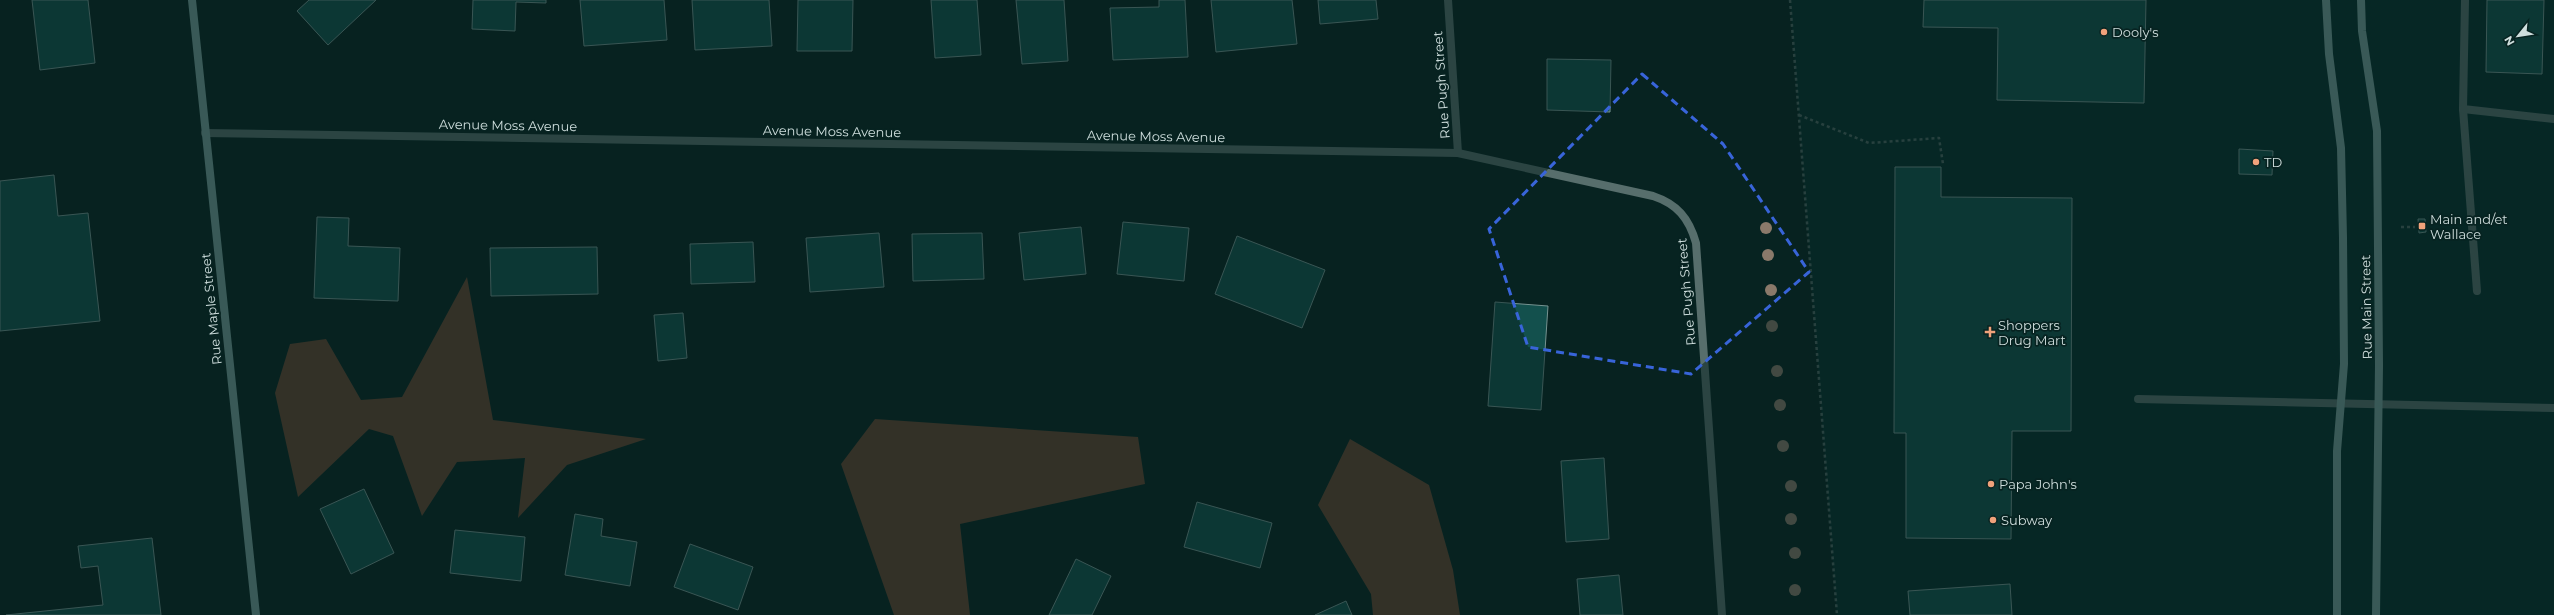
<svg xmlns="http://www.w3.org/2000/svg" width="2554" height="615" font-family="Montserrat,sans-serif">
<rect width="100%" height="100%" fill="#072321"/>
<!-- built -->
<path fill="#062e2c" d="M 1790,0 L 2554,0 L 2554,615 L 1837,615 Z"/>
<!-- forest -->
<g fill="#684330">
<path d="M 467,277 L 493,420 L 646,439 L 567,465 L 518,518 L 525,458 L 457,462 L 422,516 L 393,436 L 369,429 L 298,497 L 275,393 L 290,344 L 326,339 L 361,400 L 402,397 Z"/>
<path d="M 875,419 L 1138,437 L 1145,484 L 960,524 L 970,615 L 894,615 L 841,464 Z"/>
<path d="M 1350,439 L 1429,485 L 1453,570 L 1460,615 L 1373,615 L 1371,594 L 1318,505 Z"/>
</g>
<!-- building -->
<g fill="#13504d" stroke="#769391">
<path d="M 32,0 L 88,0 L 95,63 L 40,70 Z"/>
<path d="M 309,0 L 376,0 L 328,45 L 297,11 Z"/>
<path d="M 473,0 L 546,0 L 546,3 L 516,2 L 515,31 L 472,29 Z"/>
<path d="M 580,0 L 664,0 L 667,40 L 584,46 Z"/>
<path d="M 692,0 L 769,0 L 772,46 L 695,50 Z"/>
<path d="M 798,0 L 853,0 L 852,51 L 797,51 Z"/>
<path d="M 931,0 L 977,0 L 981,55 L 935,58 Z"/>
<path d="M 1016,0 L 1064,0 L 1068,61 L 1022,64 Z"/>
<path d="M 1159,0 L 1185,0 L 1188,57 L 1113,60 L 1110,8 L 1159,7 Z"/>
<path d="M 1211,0 L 1292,0 L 1297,44 L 1216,52 Z"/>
<path d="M 1318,0 L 1376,0 L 1378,19 L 1320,24 Z"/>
<path d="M 1924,0 L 2146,0 L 2144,103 L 1997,100 L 1998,28 L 1923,27 Z"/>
<path d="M 2487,0 L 2544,0 L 2542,74 L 2486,72 Z"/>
<path d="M 1547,59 L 1611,60 L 1610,112 L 1547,110 Z"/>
<path d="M 2239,149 L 2273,151 L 2272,175 L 2239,174 Z"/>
<path d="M 1895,167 L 1941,167 L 1941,197 L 2072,198 L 2071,431 L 2012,431 L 2011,539 L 1906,538 L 1906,433 L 1894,433 Z"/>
<path d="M 54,175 L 58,216 L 88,213 L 100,321 L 0,331 L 0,181 Z"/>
<path d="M 317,217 L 349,218 L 348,246 L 400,248 L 398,301 L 314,298 Z"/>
<path d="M 2418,219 L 2425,219 L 2426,232 L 2419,233 Z"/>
<path d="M 1123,222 L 1189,228 L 1184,281 L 1117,274 Z"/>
<path d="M 1081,227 L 1086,274 L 1024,280 L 1019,233 Z"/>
<path d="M 879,233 L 884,287 L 810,292 L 806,238 Z"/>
<path d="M 982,233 L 984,279 L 913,281 L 912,234 Z"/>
<path d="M 1237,236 L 1325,270 L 1302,328 L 1215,294 Z"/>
<path d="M 753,242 L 755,282 L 691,284 L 690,244 Z"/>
<path d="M 597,247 L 598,294 L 491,296 L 490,248 Z"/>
<path d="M 1495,302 L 1548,306 L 1541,410 L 1488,406 Z"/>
<path d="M 683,313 L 687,358 L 658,361 L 654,315 Z"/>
<path d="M 1604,458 L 1609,539 L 1566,542 L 1561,461 Z"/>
<path d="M 364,489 L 394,553 L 351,574 L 320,509 Z"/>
<path d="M 1197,502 L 1272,523 L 1260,568 L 1184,547 Z"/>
<path d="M 575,514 L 603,519 L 601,536 L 637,542 L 630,586 L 565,575 Z"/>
<path d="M 455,530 L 525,537 L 521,581 L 450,573 Z"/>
<path d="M 152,538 L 161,615 L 6,615 L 103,605 L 98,566 L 81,568 L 78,546 Z"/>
<path d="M 690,544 L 753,567 L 738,610 L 674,587 Z"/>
<path d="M 1076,559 L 1111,576 L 1092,615 L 1049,615 Z"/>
<path d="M 1619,575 L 1623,615 L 1580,615 L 1577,579 Z"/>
<path d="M 2010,584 L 2012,615 L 1910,615 L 1908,591 Z"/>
<path d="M 1346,601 L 1352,615 L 1315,615 Z"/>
</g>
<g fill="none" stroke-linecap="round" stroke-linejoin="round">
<!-- path -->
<g stroke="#4e6563" stroke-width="2.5" stroke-dasharray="3 3" stroke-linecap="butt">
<path d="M 1790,0 L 1837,615"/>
<path d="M 1799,115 L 1869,143 L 1939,138 L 1943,164"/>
<path d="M 2401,227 L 2415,227"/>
</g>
<!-- lane -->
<g stroke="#576e6c" stroke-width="8">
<path d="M 2465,0 L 2463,109 L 2477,291"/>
<path d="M 2463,109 L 2554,119"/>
<path d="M 2138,399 L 2554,408"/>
</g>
<!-- street -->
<g stroke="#576e6c" stroke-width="8">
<path d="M 1448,0 L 1458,153 L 1653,196 C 1677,204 1689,218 1696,243 L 1722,615"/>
<path d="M 205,133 L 1458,153"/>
</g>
<!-- secondary -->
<g stroke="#779c99" stroke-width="8">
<path d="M 192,0 L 256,615"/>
<path d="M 2326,0 L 2329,54 L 2341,148 L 2343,238 L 2344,364 L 2337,451 L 2337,615"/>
<path d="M 2361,0 L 2362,31 L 2377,131 L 2379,365 L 2376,615"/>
</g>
</g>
<!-- trees -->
<g fill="#8a796a">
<circle cx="1766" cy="228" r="6"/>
<circle cx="1768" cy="255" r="6"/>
<circle cx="1771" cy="290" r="6"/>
<circle cx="1772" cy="326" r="6"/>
<circle cx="1777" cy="371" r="6"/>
<circle cx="1780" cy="405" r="6"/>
<circle cx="1783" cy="446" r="6"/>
<circle cx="1791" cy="486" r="6"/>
<circle cx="1791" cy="519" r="6"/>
<circle cx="1795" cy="553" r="6"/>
<circle cx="1795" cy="590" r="6"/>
</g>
<!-- marked area -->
<path d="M0 0H2554V615H0ZM 1642,74 L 1723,144 L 1809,272 L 1691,374 L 1528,347 L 1489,229 Z" fill="#072321" fill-opacity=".55" fill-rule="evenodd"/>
<path fill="none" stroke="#3864d9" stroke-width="3" stroke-dasharray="8 5" stroke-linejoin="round" d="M 1642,74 L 1723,144 L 1809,272 L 1691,374 L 1528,347 L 1489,229 Z"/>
<!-- markers -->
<g fill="#f0a27b" stroke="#072321" stroke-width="1.5">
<circle cx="2104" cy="32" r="4"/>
<circle cx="2256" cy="162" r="4"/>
<rect x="2418" y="222" width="8" height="8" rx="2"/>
<path d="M1988 326h4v4h4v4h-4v4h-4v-4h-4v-4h4z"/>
<circle cx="1991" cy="484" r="4"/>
<circle cx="1993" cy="520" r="4"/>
</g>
<g text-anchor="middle" stroke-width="3.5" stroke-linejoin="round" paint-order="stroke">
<!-- poi labels -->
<g font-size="13" fill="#cfdedd" stroke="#072321" text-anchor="start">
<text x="2112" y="37">Dooly's</text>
<text x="2264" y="167">TD</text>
<text x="2430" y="224">Main and/et<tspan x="2430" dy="15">Wallace</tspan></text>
<text x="1998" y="330">Shoppers<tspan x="1998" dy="15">Drug Mart</tspan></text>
<text x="1999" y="489">Papa John's</text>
<text x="2001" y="525">Subway</text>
</g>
<!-- street labels -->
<g font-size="13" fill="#cfdedd" stroke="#072321">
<text transform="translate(1441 85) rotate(-94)" y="5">Rue Pugh Street</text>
<text transform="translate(508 125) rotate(1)" y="5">Avenue Moss Avenue</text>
<text transform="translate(832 131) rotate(1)" y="5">Avenue Moss Avenue</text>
<text transform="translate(1156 136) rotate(1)" y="5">Avenue Moss Avenue</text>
<text transform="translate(1686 292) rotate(-95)" y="5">Rue Pugh Street</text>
<text transform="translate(2366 307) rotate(-91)" y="5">Rue Main Street</text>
<text transform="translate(211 309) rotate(-96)" y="5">Rue Maple Street</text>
</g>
</g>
<!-- north arrow -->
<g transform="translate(2518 36) rotate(240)" stroke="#072321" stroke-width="3" paint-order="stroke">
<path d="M0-3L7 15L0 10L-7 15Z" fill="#cfdedd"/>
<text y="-6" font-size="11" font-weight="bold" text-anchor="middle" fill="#cfdedd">N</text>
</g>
</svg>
